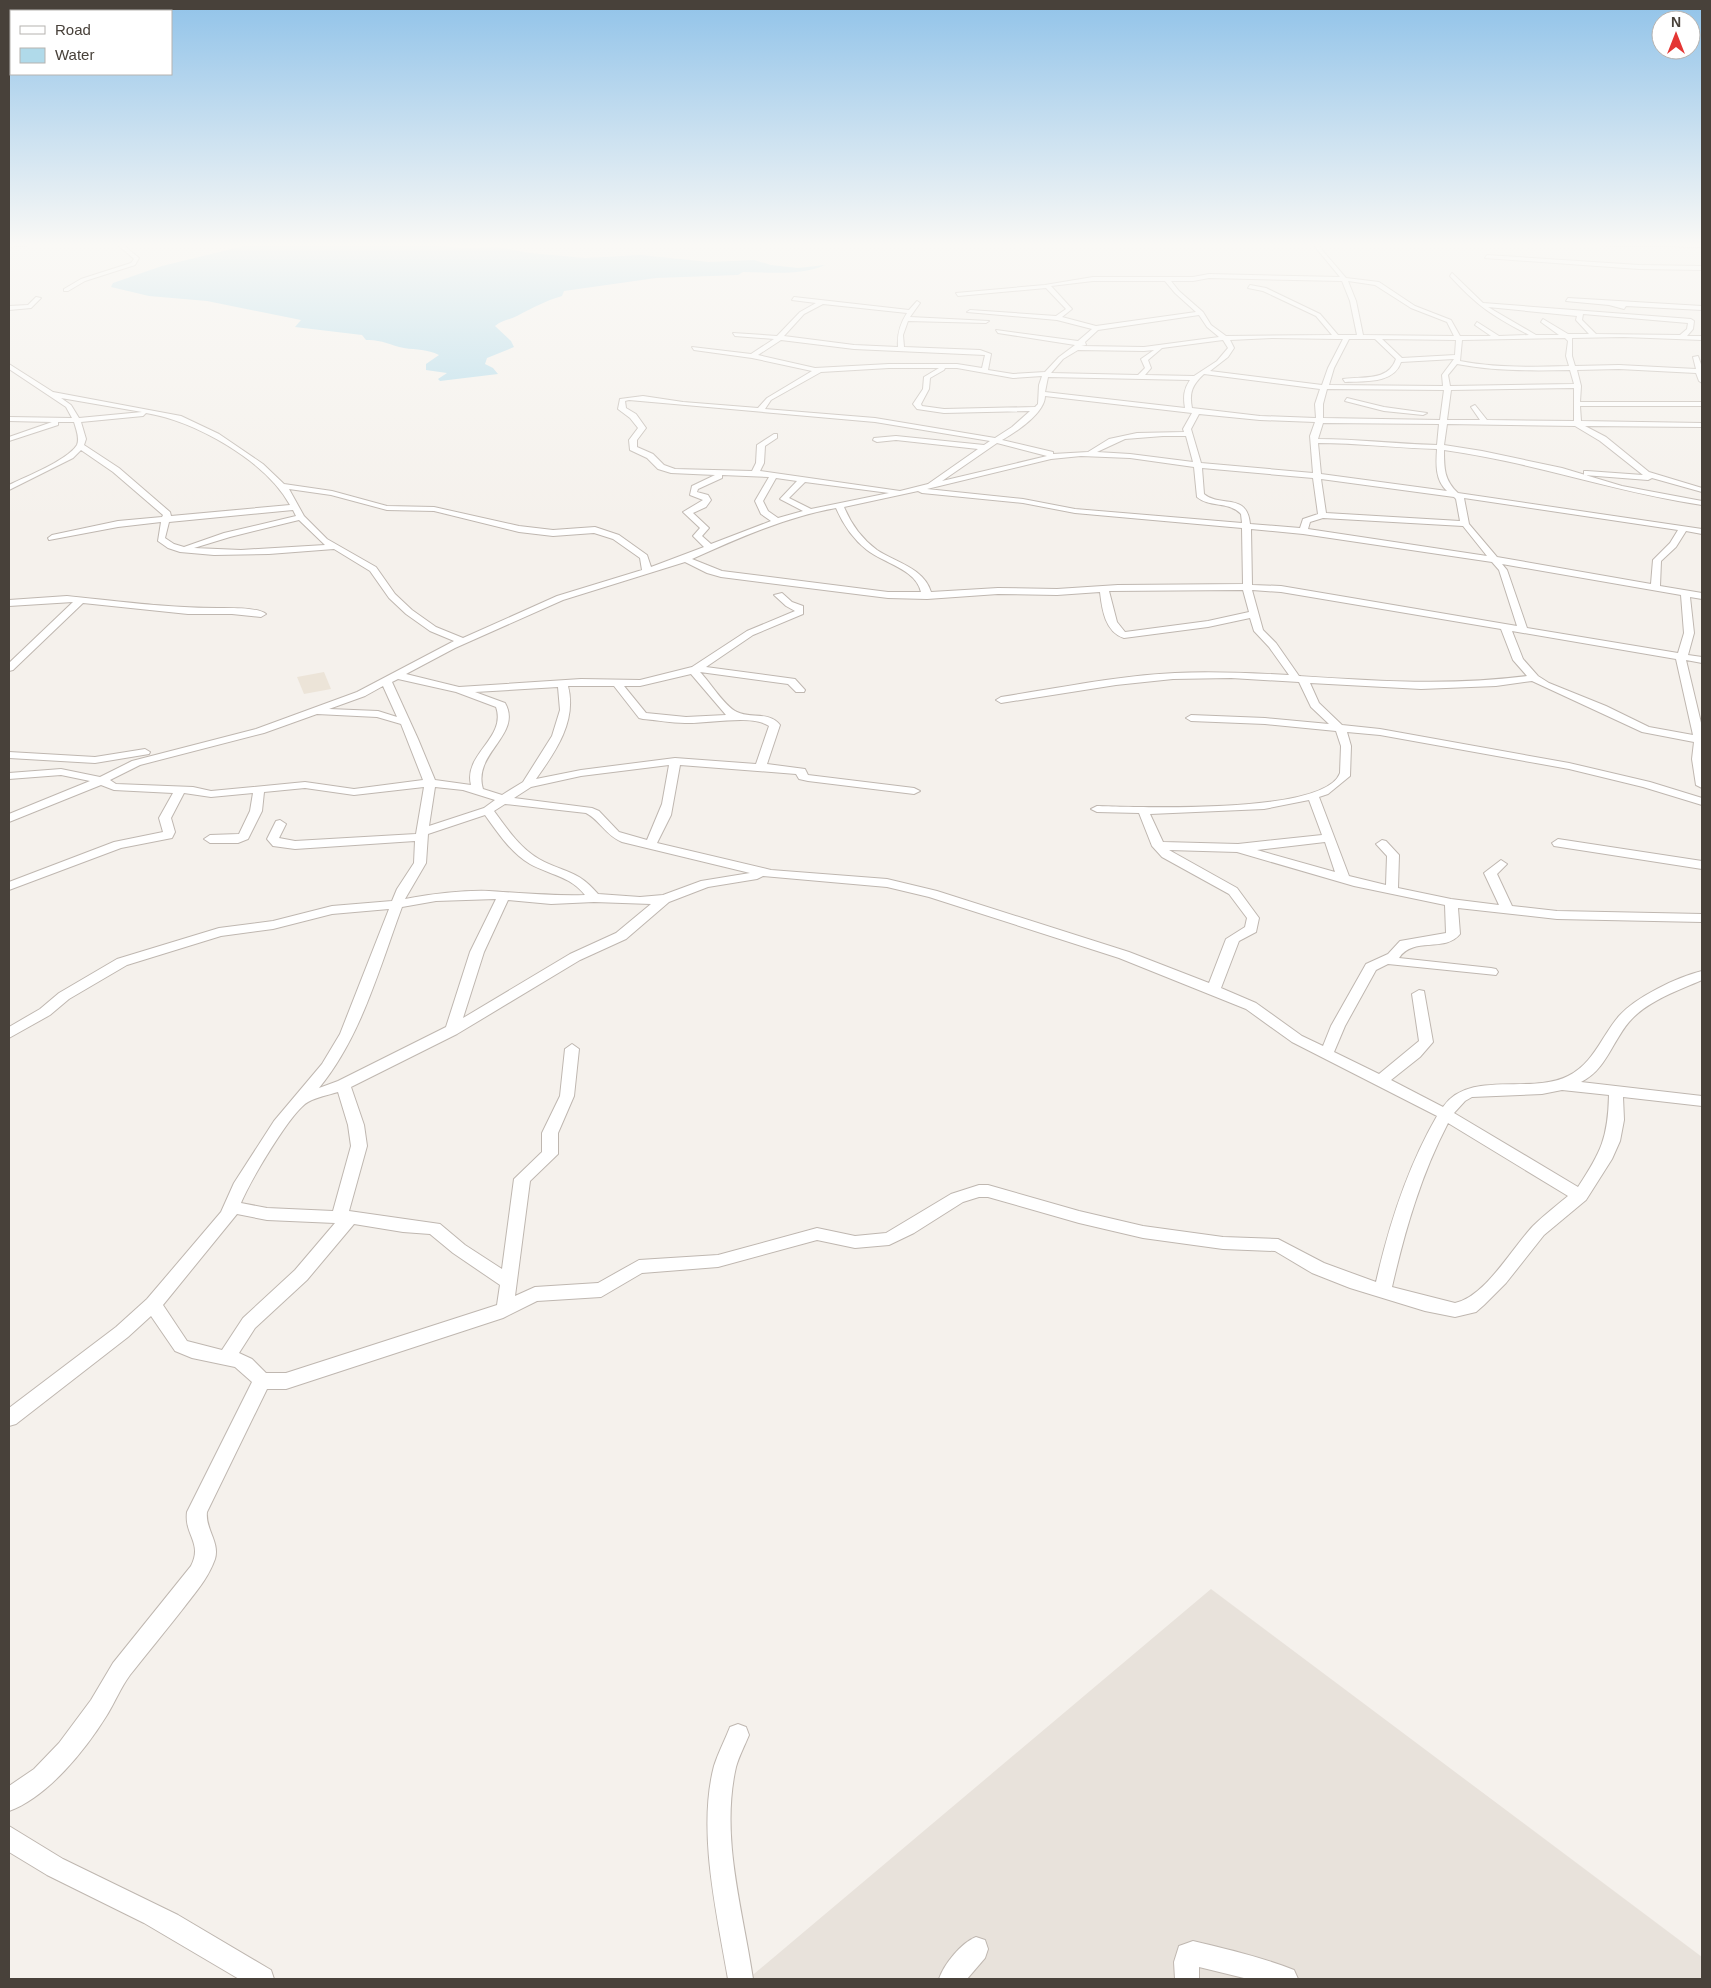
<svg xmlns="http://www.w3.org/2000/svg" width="1711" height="1988" font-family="Helvetica,sans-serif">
<rect width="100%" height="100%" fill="#f5f1ec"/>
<!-- residential -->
<path fill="#e8e2db" d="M 1211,1589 L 1702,1957 L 1702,1979 L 748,1979 Z"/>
<!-- education -->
<path fill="#ece4d8" d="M 324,672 L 331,689 L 304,694 L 297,677 Z"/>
<!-- water -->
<path fill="#b0daea" d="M 256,243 L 281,243 L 289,245 L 395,243 L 466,248 L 497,247 L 530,253 L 585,258 L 641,255 L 709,262 L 754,260 L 771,265 L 798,268 L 825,265 C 801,276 769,272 743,272 L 738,275 L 656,278 L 564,291 L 562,296 C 545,301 532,308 517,316 C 509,320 502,320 495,326 L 511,341 L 514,347 L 487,358 L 485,364 L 493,368 L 498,374 L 440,381 L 438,379 L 447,373 L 426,370 L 426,364 L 439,355 C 427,349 417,350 404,348 C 390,345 380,339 366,340 L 362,335 L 295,327 L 301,320 L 207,301 L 149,296 L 111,287 L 113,283 L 162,266 Z"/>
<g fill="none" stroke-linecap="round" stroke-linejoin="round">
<defs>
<g id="minor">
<path d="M 33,243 L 50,243 L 9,247 L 9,244 Z"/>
<path d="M 116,243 L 121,243 L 139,258 L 135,265 L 85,281 L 68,291 L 64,291 L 64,289 L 81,279 L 131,263 L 134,259 Z"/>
<path d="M 1312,243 L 1316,243 L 1346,278 L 1379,282 L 1415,306 L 1451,320 L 1460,336 L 1491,336 L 1475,325 L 1477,322 L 1499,336 L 1529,335 C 1493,316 1477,306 1450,276 L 1452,273 L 1483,303 L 1691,319 L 1694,321 L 1693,329 L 1687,336 L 1702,336 L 1702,340 L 1624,337 L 1572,338 L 1572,356 L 1575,366 L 1619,365 L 1696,369 L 1693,357 L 1698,356 L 1702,367 L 1702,383 L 1699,381 L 1696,373 L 1619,369 L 1577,370 L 1581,386 L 1580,402 L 1702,402 L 1702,406 L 1580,406 L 1581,421 L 1702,423 L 1702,427 L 1585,426 L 1606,437 L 1649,472 L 1702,488 L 1702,492 L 1652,478 L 1648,480 L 1584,475 L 1584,471 L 1587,471 L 1643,475 L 1600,441 L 1575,426 L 1447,424 L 1444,445 L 1482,451 L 1562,468 L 1622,486 L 1702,501 L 1702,505 C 1615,492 1532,462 1444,450 C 1444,468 1444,480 1458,493 L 1702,529 L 1702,534 L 1686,531 L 1676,547 L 1661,561 L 1660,586 L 1702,593 L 1702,599 L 1690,597 L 1694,633 L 1688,655 L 1702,657 L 1702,663 L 1686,660 L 1702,727 L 1702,788 L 1696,785 L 1692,759 L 1694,742 L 1642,732 L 1532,681 L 1496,686 L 1421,689 L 1310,683 L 1319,703 L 1342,725 L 1380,729 L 1569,763 L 1650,782 L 1702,798 L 1702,805 L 1643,787 L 1569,769 L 1380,735 L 1347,732 L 1351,746 L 1350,776 L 1328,794 L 1319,797 L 1349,876 L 1386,885 L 1387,856 L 1376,844 L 1382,840 L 1386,841 L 1399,855 L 1398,888 L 1451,899 L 1499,905 L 1484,873 L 1501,860 L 1507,864 L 1497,874 L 1512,906 L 1557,911 L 1702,914 L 1702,922 L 1557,919 L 1458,908 L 1460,934 C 1445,953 1413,936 1399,958 L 1491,968 L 1496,969 L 1498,972 L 1496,975 L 1388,964 L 1376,970 L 1345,1026 L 1334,1052 L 1379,1074 L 1419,1041 L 1412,994 L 1419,990 L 1424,991 L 1433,1042 L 1420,1057 L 1391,1080 L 1443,1107 C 1469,1069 1531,1095 1568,1076 C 1594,1063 1601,1037 1619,1016 C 1636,997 1677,977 1702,971 L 1702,980 C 1677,991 1647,1001 1629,1022 C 1612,1042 1606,1070 1581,1082 L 1702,1096 L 1702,1106 L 1623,1097 L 1624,1120 L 1620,1141 L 1612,1159 L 1586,1200 L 1544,1235 L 1506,1283 L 1484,1305 L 1476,1312 L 1455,1317 L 1425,1311 L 1350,1288 L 1312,1273 L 1275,1251 L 1223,1249 L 1143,1238 L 1079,1223 L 988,1197 L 979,1197 L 963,1202 L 914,1233 L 889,1245 L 855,1248 L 817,1240 L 718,1267 L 642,1273 L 601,1297 L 537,1301 L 503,1318 L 286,1389 L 267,1389 L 207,1512 C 205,1529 220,1542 215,1559 C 208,1579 194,1594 182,1610 C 165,1632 147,1653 130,1675 C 121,1687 115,1702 107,1715 C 86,1749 48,1797 9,1811 L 9,1786 L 34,1769 L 59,1743 L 91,1700 L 113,1663 L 191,1566 C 203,1543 184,1535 187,1512 L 252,1382 L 235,1367 L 192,1358 L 175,1351 L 151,1316 L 128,1337 L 16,1424 L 9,1426 L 9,1408 L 116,1327 L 147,1299 L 221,1212 L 234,1183 L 274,1121 L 322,1064 L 340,1034 L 389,909 L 332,914 L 273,929 L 221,936 L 127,965 L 69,999 L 50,1015 L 9,1038 L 9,1027 L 40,1009 L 59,993 L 117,959 L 219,928 L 273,921 L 332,906 L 392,901 L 397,889 L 414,863 L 415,841 L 295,849 L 273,846 L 267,839 L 276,821 L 280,820 L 286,824 L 279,838 L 295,841 L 416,834 L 424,787 L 354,795 L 305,788 L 264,792 L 262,811 L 248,839 L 238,843 L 210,843 L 204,839 L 210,835 L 239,834 L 250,811 L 253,793 L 211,797 L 184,793 L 171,818 L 175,832 L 172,838 L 121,848 L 9,890 L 9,882 L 114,842 L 163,832 L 159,818 L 173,793 L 114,790 L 101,785 L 9,822 L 9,814 L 90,781 L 61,775 L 9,779 L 9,773 L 61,769 L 100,777 L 132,761 L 256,729 L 357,692 L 454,641 L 430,631 L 406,614 L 389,598 L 370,571 L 334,549 L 269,554 L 214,555 L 180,552 L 168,548 L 158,541 L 161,522 L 118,527 L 49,540 L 48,538 L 52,535 L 118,521 L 162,517 L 163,515 L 113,472 L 81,450 L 73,458 L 9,490 L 9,485 C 25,477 68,460 77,445 C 80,438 76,429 74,422 L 58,422 L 58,425 L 9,441 L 9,437 L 52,422 L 9,421 L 9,417 L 72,418 L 66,407 L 9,369 L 9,364 L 53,392 L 181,416 L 219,434 L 263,464 L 284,484 L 332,491 L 387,506 L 434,507 L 519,526 L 553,530 L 595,527 L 619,535 L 647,555 L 651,567 L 704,547 L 693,536 L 700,528 L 683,512 L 703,500 L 690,495 L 692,486 L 715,475 L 671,473 L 658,469 L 647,458 L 630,450 L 629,440 L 638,428 L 630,418 L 618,409 L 620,399 L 643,396 L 683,402 L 758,408 L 767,398 L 812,371 L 752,358 L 694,350 L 692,347 L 751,354 L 774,339 L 735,336 L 733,333 L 777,336 L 800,312 L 816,303 L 792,300 L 794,297 L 909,310 L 917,301 L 920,303 L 910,317 L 989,321 L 986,323 L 908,321 L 903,335 L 904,347 L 980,350 L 991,354 L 988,370 L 1013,374 L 1045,372 L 1059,357 L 1075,345 L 998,333 L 996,330 L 1078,341 L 1092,329 L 1057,320 L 967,312 L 970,310 L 1056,316 L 1066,309 L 1046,288 L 958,296 L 956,293 L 1045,285 L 1093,277 L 1193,277 L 1209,274 L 1340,277 ZM 1209,278 L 1342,281 L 1350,301 L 1357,335 L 1338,335 L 1320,314 L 1266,288 L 1250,285 L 1248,288 L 1263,291 L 1316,316 L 1332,335 L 1226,336 L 1211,325 L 1203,312 L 1179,291 L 1171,281 L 1193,281 ZM 1093,281 L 1165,281 L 1175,293 L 1196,312 L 1096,326 L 1062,317 L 1072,309 L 1051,286 ZM 1348,281 L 1375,285 L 1411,308 L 1447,322 L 1454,336 L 1363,335 L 1356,301 ZM 823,304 L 907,313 C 900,324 897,334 898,347 L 854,345 L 784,336 L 804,314 ZM 1488,307 L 1577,316 L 1576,320 L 1589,334 L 1568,334 L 1543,319 L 1541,322 L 1559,335 L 1536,335 ZM 1583,314 L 1688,323 L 1687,329 L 1680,335 L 1596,334 L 1582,320 ZM 1199,315 L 1207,327 L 1219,337 L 1144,347 L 1081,346 L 1086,345 L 1085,342 L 1098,330 ZM 1272,338 L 1337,339 L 1343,339 L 1328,368 L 1322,385 L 1210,371 L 1228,357 L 1234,348 L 1230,340 ZM 1565,338 L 1568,341 L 1566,356 L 1569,366 C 1533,367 1496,368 1460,361 L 1462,340 ZM 1349,339 L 1375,339 L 1396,359 C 1388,382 1362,376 1343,379 L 1345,382 C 1364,381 1394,384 1401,362 L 1454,359 L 1442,375 L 1443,386 L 1329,385 L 1334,368 ZM 1382,339 L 1456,340 L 1455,355 L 1402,358 ZM 781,340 L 854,349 L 985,355 L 982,368 L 957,364 L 889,364 L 815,368 L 758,355 ZM 1223,340 L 1228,348 L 1217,361 L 1194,376 L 1145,375 L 1151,368 L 1148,360 L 1162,348 ZM 1078,350 L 1144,351 L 1154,350 L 1141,359 L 1145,368 L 1138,375 L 1051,373 L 1063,359 ZM 1457,364 C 1494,371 1532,371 1570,370 L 1574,384 L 1450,386 L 1448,375 ZM 889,368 L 939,368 L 924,377 L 923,389 L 913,404 L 917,409 L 944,413 L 1030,411 L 1012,427 L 995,438 L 875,418 L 765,409 L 771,400 L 821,372 ZM 945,368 L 957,368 L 1013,378 L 1042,376 L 1039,385 L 1038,404 L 1035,407 L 944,409 L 922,406 L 921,404 L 929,389 L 930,378 L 944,370 ZM 1204,374 L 1320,389 L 1315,404 L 1316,418 L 1260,416 L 1192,408 C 1189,393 1192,385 1204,374 ZM 1048,377 L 1190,380 C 1184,389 1183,396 1185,408 L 1045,392 ZM 1574,388 L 1574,421 L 1487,420 L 1475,405 L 1471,407 L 1480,420 L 1447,420 L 1451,390 ZM 1327,389 L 1444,390 L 1440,420 L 1323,418 L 1323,404 ZM 1045,396 L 1192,413 L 1183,429 L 1184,432 L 1137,433 L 1109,439 L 1088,452 L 1053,454 L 1053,452 L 1002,440 C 1016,432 1045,413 1045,396 ZM 61,398 L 142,412 L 79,418 L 71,405 ZM 629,400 L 875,422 L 990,441 L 984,445 L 896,436 L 874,438 L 873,440 L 877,442 L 896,440 L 978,449 L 928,484 L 900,491 L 760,471 L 764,463 L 765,446 L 777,438 L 777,434 L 774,434 L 757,445 L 756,463 L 752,471 L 675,469 L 664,465 L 653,454 L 637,447 L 637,440 L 646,428 L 636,414 L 626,408 L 625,401 ZM 146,413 C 195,421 265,460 290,505 L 171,516 L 170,512 L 119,468 L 84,445 L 86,439 L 81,422 L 143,416 ZM 1199,414 L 1260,420 L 1315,422 L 1310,436 L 1313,473 L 1201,463 L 1191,429 ZM 1323,423 L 1439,424 L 1437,445 C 1397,444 1358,439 1318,439 ZM 1163,436 L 1186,436 L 1193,462 L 1130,454 L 1097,452 L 1125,439 ZM 997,443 L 1047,456 L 942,481 ZM 1318,443 C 1358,443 1397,448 1437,449 C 1436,464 1435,480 1447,491 L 1321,474 ZM 1081,456 L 1130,458 L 1194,467 L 1197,497 C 1210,508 1229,501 1241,514 L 1242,523 L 1075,509 L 1023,499 L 927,489 L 1051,459 ZM 1202,468 L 1313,478 L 1318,514 L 1303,519 L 1300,528 L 1250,524 C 1247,492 1221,508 1204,494 ZM 722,475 L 769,477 L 755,501 L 761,514 L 771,521 L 711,544 L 702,536 L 709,528 L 693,513 L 706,507 L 711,500 L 708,495 L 697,492 L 698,489 L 722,478 ZM 776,478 L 797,481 L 780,499 L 803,511 L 778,518 L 768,511 L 763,501 ZM 1321,479 L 1454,497 L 1456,499 L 1460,521 L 1326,513 ZM 805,482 L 889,493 L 811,509 L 789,498 ZM 289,489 L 331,495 L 387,510 L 434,511 L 519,532 L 553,536 L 594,533 L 613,539 L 640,558 L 642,570 L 557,596 L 463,638 L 436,627 L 412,610 L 395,594 L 376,567 L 327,539 L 304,516 ZM 918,491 L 922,493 L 1023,503 L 1075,513 L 1242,528 L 1243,584 L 1118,585 L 1057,589 L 998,588 L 931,592 C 924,568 895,562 877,550 C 862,539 851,524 844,507 ZM 1464,498 L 1678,530 L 1670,543 L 1653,560 L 1651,584 L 1497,557 L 1469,524 ZM 836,508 C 843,524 853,539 867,550 C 883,563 916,569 921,592 L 888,592 L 722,571 L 692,559 C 739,538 786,517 836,508 ZM 293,510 L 296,516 L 224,533 L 184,547 L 174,544 L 165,538 L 169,522 ZM 1323,518 L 1463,526 L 1487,556 L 1308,529 L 1310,522 ZM 299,520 L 325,545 L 241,550 L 194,548 L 230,537 ZM 1251,529 L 1303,534 L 1492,562 L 1499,570 L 1517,626 L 1281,586 L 1252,585 ZM 685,562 L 707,573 L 721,577 L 888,598 L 927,599 L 998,594 L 1057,595 L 1100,592 C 1102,609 1105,632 1124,638 L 1208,627 L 1250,618 L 1254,631 L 1269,647 L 1289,675 C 1251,673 1213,671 1175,673 C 1116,676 1059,688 1001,697 L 996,700 L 1001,703 L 1116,685 L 1173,679 L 1231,678 L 1299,682 L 1311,707 L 1329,724 L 1265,718 L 1191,715 L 1186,718 L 1191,721 L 1265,724 L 1336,731 L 1341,746 L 1340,773 C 1325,815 1137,807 1097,806 L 1091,809 L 1097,812 L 1139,813 L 1152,846 L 1162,857 L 1229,894 L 1247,918 L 1245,927 L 1226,939 L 1209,983 L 1129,952 L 937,891 L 887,879 L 771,870 L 657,843 L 671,815 L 680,765 L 796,774 L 799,779 L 808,781 L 914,794 L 920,791 L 914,788 L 808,775 L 805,769 L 767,764 L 780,725 C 769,711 751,719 737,712 C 725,707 710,682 700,672 L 788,684 L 796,692 L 804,692 L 805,690 L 795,679 L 706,667 L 753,635 L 803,614 L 803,606 L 792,602 L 782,593 L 774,595 L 786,606 L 795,611 L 747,631 L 692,667 L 640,680 L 581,679 L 459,687 L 406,674 L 455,648 L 563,600 ZM 1502,564 L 1681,595 L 1684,633 L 1678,653 L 1527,628 L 1507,570 ZM 1243,590 L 1249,612 L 1208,621 L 1125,632 L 1117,622 L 1109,591 ZM 1252,590 L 1281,592 L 1501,629 L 1513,660 L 1527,676 C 1451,686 1376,681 1299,676 L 1276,643 L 1263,630 ZM 1512,631 L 1676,659 L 1693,735 L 1649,727 L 1606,706 L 1549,683 L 1538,676 L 1523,659 ZM 691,674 L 726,715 L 686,717 L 646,713 L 624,686 L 640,686 ZM 398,679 L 456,692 L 496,707 C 507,738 463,754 471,785 L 435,780 L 418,739 L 392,682 ZM 383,686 L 397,717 L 378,711 L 329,709 L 365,696 ZM 568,686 L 614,686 L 639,718 L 643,719 C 657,720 671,723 685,723 C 707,724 752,714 769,726 L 756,764 L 675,758 L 581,770 L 536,779 C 556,751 577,721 568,686 ZM 558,687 L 560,710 L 552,736 L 523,782 L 502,795 L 483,789 C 472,753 523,735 505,703 L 475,692 ZM 317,714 L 377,717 L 401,724 L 423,780 L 354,789 L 305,782 L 211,791 L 193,787 L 116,784 L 110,780 L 140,765 L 264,733 ZM 669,765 L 662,804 L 647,840 L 619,832 L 599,811 L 592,808 L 514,798 L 531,787 L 581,776 ZM 435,787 L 463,790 L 495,800 L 484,808 L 429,826 ZM 1309,800 L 1322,835 L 1238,844 L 1163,842 L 1150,814 L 1264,809 ZM 505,804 L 586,813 C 600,820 605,835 622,842 L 750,873 L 701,881 L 663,895 L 640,897 L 598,894 C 577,869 564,873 539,859 C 520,848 507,829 494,811 ZM 485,815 C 498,833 511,853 530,864 C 550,875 570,876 585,895 C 552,896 521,893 489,891 C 461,890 433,894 405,899 L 426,863 L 428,834 ZM 1325,842 L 1335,872 L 1257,850 ZM 1169,850 L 1237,852 L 1354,886 L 1445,905 L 1446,933 L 1400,941 L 1388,954 L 1366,964 L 1331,1026 L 1323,1046 L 1302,1036 L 1256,1003 L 1221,988 L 1239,941 L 1256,932 L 1259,918 L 1237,888 ZM 763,876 L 887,887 L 929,897 L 1119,958 L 1246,1009 L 1292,1042 L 1437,1116 C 1407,1168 1389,1225 1376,1282 L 1324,1263 L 1278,1239 L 1223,1237 L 1143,1226 L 1079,1211 L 988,1185 L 979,1185 L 951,1194 L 886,1233 L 855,1236 L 817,1228 L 718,1255 L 639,1260 L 598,1283 L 535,1287 L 515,1296 L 530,1181 L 558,1154 L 558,1133 L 574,1096 L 579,1049 L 572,1044 L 565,1049 L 560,1096 L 542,1133 L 542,1152 L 514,1179 L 502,1269 L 465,1245 L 440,1224 L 349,1211 L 367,1146 L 364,1125 L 351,1087 L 457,1034 L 580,960 L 626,939 L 669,902 L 708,887 L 757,879 ZM 496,899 L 470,952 L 446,1027 L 338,1081 L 319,1088 C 361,1037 379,969 402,907 L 436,901 ZM 508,900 L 551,904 L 594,902 L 651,904 L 616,933 L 570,954 L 463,1018 L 484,952 ZM 1562,1090 L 1609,1095 C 1608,1138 1601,1152 1578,1187 L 1454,1113 L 1465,1101 L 1472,1097 L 1542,1094 ZM 338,1092 L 348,1125 L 351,1146 L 333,1211 L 267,1208 L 241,1203 C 249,1183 291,1111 308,1102 C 317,1097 328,1095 338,1092 ZM 1448,1123 L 1568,1196 C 1556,1206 1544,1215 1533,1226 C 1512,1248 1485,1297 1455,1303 L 1392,1287 C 1405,1230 1421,1175 1448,1123 ZM 237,1214 L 267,1220 L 335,1223 L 295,1270 L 243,1318 L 222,1350 L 187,1341 L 163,1305 ZM 354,1224 L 403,1232 L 430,1234 L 453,1253 L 500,1285 L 497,1305 L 286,1373 L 266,1373 L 252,1359 L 239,1353 L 255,1328 L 307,1280 Z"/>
<path d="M 1591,243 L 1702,244 L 1702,247 L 1594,245 Z"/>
<path d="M 1487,255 L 1639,265 L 1702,266 L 1702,270 L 1639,269 L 1485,258 Z"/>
<path d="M 36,297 L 41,298 L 31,308 L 9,310 L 9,306 L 28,305 Z"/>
<path d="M 1568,298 L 1702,306 L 1702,310 L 1626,306 L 1624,309 L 1609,305 L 1566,301 Z"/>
<path d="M 1347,398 L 1384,407 L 1427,413 L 1423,415 L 1384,411 L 1345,401 Z"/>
<path d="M 67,596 C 117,601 167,608 217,608 C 228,608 258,607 266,614 L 261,617 L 232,614 L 188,614 L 83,603 L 13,670 L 9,671 L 9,663 L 73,602 L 9,606 L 9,600 Z"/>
<path d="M 145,749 L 150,752 L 149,754 L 95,763 L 9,758 L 9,752 L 95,757 Z"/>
<path d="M 1558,839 L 1702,861 L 1702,869 L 1554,846 L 1552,843 Z"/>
<path d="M 738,1724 L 746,1727 L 749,1735 C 745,1745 739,1756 736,1767 C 720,1837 743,1910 753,1979 L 728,1979 C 717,1914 697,1831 714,1766 C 718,1753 725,1740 730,1727 Z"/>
<path d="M 9,1826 L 63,1859 L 178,1915 L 271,1970 L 274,1979 L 239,1979 L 144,1923 L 47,1875 L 9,1852 Z"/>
<path d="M 976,1937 L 985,1940 L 988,1949 L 985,1958 L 967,1979 L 939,1979 C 944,1964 961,1943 976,1937 Z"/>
<path d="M 1193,1941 C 1227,1949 1261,1957 1294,1970 L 1298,1979 L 1248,1979 L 1199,1967 L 1199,1979 L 1175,1979 L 1174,1962 L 1179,1946 Z"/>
</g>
</defs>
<!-- minor casing -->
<use href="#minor" stroke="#bfb7b0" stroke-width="2"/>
<!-- minor -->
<use href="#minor" fill="#fff" fill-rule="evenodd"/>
</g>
<!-- sky -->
<linearGradient id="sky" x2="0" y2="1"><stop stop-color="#91c3e9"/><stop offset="0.47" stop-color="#faf9f6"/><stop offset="1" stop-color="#faf9f6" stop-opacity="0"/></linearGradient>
<rect width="1711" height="521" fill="url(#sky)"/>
<!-- border -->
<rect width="1711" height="1988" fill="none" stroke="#48413a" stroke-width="20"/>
<!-- legend -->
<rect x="10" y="10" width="162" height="65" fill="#ffffff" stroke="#b6b3b0"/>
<rect x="20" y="26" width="25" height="8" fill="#ffffff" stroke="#b6b3b0"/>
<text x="55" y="35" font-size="15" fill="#48413a">Road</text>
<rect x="20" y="48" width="25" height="15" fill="#b0daea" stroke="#b6b3b0"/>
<text x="55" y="60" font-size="15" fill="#48413a">Water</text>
<!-- north arrow -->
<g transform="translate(1676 35)"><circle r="24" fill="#ffffff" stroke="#b6b3b0"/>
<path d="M0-4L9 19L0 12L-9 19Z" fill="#e43634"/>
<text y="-8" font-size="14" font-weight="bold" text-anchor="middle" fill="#48413a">N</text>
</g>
</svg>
